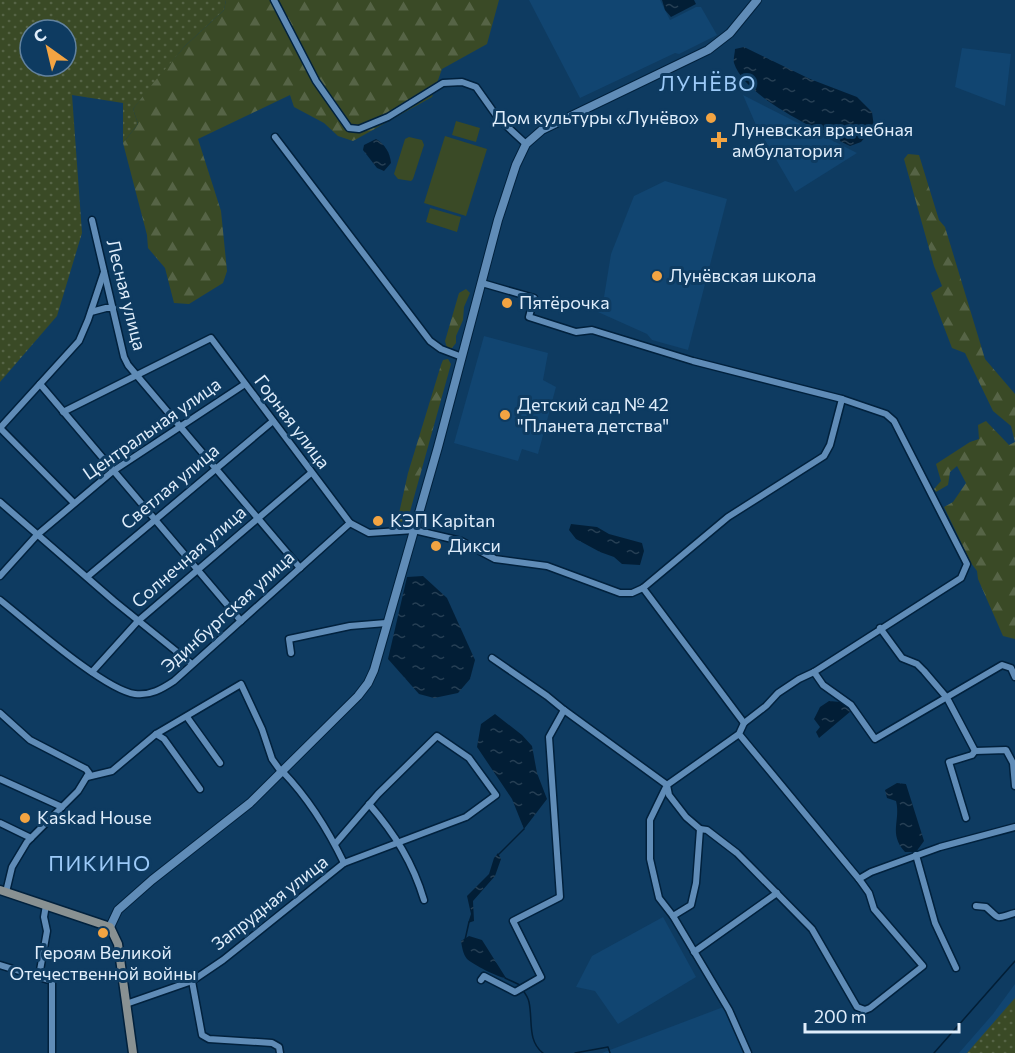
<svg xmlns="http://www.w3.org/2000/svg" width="1015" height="1053" font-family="Commissioner,sans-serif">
<defs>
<pattern id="grass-dots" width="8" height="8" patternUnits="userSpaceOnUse" patternTransform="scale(1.5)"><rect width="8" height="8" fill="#3a4a26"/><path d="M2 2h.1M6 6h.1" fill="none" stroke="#566446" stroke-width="1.8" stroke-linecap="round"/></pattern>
<pattern id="forest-firs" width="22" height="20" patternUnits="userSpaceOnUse" patternTransform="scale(1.5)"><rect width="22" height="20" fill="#3a4a26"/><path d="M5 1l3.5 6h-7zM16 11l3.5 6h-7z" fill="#566446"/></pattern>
<pattern id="water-ripples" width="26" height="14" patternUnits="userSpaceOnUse" patternTransform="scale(1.5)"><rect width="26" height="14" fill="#021e36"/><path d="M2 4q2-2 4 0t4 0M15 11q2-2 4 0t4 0" fill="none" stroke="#263f54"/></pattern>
</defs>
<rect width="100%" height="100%" fill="#0e3b61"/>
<!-- built -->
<g fill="#114571">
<path d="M 529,0 L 660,0 L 670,20 L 696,7 L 701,7 L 717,35 L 679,54 L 675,53 L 580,98 Z"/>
<path d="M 962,48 L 1011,54 L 1005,106 L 955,87 Z"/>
<path d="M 743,95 L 857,153 L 795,192 L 756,125 Z"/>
<path d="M 665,181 L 727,199 L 688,350 L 652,340 L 647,334 L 598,312 L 604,297 L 611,254 L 634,196 Z"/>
<path d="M 484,336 L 548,353 L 543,380 L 556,387 L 538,454 L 522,449 L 518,461 L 454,443 Z"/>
<path d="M 663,917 L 696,977 L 618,1024 L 595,991 L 576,987 L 592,956 Z"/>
<path d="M 1015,984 L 1015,1053 L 959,1053 L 993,1014 Z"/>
<path d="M 726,1006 L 746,1053 L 602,1053 Z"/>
</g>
<!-- grass -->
<g fill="url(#grass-dots)" fill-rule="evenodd">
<path d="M 0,0 L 226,0 L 224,10 L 185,46 L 133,109 L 138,124 L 123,143 L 123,103 L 72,95 L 82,233 L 57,316 L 0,382 ZM 30,30 L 66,30 L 66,66 L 30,66 Z"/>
<path d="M 1015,998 L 1015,1053 L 967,1053 Z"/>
</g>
<!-- forest -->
<g fill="url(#forest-firs)">
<path d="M 226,0 L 499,0 L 487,44 L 442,69 L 432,97 L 353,141 L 338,136 L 324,123 L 294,107 L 290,95 L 198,139 L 221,211 L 227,271 L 223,283 L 189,304 L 174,303 L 165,268 L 148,248 L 147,235 L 123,143 L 138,124 L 133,109 L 154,82 L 185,46 L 224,10 Z"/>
<path d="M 908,154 L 919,155 L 939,220 L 945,227 L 985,359 L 1015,394 L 1015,639 L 1003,636 L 978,579 L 977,571 L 971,563 L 944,507 L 953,502 L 966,483 L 957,466 L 950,472 L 948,485 L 936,492 L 934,489 L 941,481 L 936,464 L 970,442 L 979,439 L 978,425 L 986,421 L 1009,445 L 1015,442 L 1011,426 L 993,411 L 965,353 L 952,348 L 931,293 L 942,286 L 934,266 L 904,159 Z"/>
<path d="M 466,289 L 470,293 L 464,307 L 463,320 L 456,336 L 456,343 L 452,348 L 447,348 L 445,341 L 459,293 Z"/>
<path d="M 448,359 L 451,364 L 406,526 L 399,523 L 398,518 L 408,473 L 441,365 L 443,360 Z"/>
</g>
<!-- pitch -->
<g fill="#3a4a26">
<path d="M 456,121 L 480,128 L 476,142 L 452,135 Z"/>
<path d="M 445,136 L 487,149 L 466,216 L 424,203 Z"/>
<path d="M 409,137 L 422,140 L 424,145 L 413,179 L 411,181 L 398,179 L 394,174 L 405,139 Z"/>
<path d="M 430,208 L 461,217 L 457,232 L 426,222 Z"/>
</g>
<!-- water -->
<g fill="url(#water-ripples)">
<path d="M 662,0 L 694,0 L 696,4 L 671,17 L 665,10 Z"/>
<path d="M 744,47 L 810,79 L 857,97 L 872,112 L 874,127 L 861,142 L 850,146 C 819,130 745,98 734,63 C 733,59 735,53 735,49 Z"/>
<path d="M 376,139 C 385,144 390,153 391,163 L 384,171 L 377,168 L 363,150 L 364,145 Z"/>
<path d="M 571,524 L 597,527 L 609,534 L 642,543 L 644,551 L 640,565 L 622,564 L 614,557 L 600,552 L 576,539 L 569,530 Z"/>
<path d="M 423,576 L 447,598 L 475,660 L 470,679 L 458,693 L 434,698 L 419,694 L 388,659 L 407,577 Z"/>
<path d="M 829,701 L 841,702 L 851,711 L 819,738 L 816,732 L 820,727 L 814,719 L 820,707 Z"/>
<path d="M 495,714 L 522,735 L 532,746 L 537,773 L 547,799 L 524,829 L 512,799 L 477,747 L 481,724 Z"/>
<path d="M 897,783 L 906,784 L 924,841 L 916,852 L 905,852 C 888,833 901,821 896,801 L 887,798 L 885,790 Z"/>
<path d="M 498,853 L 501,859 L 495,876 L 473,901 L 474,921 L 468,923 L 471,914 L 467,896 L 489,874 L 494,858 Z"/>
<path d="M 469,936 L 482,940 L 506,978 C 499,978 472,964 467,959 C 463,954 462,947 461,941 Z"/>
</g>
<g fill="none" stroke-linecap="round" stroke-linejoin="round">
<!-- stream -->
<g stroke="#021e36" stroke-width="1.5">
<path d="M 498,855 L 524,829"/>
<path d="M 465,940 L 469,922"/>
<path d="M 505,978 L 520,985"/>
<path d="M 522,989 C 525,993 528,997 529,1002 C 533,1020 527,1041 543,1053"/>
<path d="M 575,1053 L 608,1047 L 610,1053"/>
<path d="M 934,1053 L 1015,961"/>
</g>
<defs>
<g id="minor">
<path d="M 274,0 L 316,81 L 349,128 L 359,129 L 388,117 L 443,83 L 462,82 L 476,87 L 498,118 L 526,144"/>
<path d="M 275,137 L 430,341 L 441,349 L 462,357"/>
<path d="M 92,220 L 124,357 L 128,365 L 300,568"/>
<path d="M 482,283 L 534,298 L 529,317 L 576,332 L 592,330 L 693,361 L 842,399 L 886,414 L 894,421 L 967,564 L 961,578 L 814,672 L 799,679 L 778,693 L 766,706 L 744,723 L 739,734 L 667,785 L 669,795 L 686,817 L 700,829 L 707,830 L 737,853 L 812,929 L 857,1007 L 865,1010 L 870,1008 L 923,966 L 874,909 L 869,893 L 859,879 L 739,734"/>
<path d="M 91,312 L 106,308 L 113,308"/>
<path d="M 40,384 L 241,621"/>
<path d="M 63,412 L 211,338 L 350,523 L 369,533 L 414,530 L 461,541 L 495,559 L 547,566 L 620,593 L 632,593 L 643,588 L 728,517 L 824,456 L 830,445 L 842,399"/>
<path d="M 0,428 L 79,341 L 88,320 L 104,272"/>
<path d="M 0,428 L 74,503"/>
<path d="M 0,502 L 114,601 L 192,664"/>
<path d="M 0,576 L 37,535 L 113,471 L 245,384"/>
<path d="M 87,577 L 273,421"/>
<path d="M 643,588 L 744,723"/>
<path d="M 0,600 C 28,622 104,690 135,694 C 150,696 162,689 174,681 L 350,523"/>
<path d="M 880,628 L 902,658 L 917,664 L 924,671 L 947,698 L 975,751 L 1006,750 L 1013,763 L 1015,786"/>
<path d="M 291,653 L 289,639 L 350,626 L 386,623"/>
<path d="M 92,672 L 138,621 L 311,473"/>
<path d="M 814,672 L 823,685 L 851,705 L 875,739 L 1002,665 L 1011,668 L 1015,677"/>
<path d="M 564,710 L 667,785 L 650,820 L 650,859 L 659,898 L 673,916 L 729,1010 L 748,1053"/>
<path d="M 0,713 L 30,740 L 86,769 L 89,773 L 78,791 L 27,842 L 12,867 L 6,892"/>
<path d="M 187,717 L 220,763"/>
<path d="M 156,734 L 164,739 L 200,789"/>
<path d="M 283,772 C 308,798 328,830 344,863"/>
<path d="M 87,777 L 112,771 L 156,734 L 241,684 L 262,729 L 272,759 L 282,773"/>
<path d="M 0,779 L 62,807"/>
<path d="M 369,804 C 395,834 413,863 424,900"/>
<path d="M 966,818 L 949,762 L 972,755 L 975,751"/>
<path d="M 0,823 L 31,838"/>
<path d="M 916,855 L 935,923 L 956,968"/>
<path d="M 859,879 L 871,872 L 940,847 L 1015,827"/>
<path d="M 976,906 L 986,907 C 1001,920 994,919 1015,913"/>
<path d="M 673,916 L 691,905 L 696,883 L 700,829"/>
<path d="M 694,952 L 777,893"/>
<path d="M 0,965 L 52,981 L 52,1053"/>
<path d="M 39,976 L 47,931 L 44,917 L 46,905"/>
<path d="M 481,980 L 484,976 L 515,992 L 541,977 L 513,921 L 560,897 L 549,737 L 564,710 L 547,696 L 492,658"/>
<path d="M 192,981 L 202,1035 L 209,1039 L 272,1043 L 279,1047 L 280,1053"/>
<path d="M 126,1004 L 192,981 L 223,960 L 344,863 L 466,817 L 496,795 L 469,758 L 437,736 L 378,794 L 335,844"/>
</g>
<path id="tertiary" d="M 110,927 L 118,910 L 152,880 L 250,803 L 358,696 L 368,683 L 374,670 L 438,447 L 498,220 L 516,165 L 526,144 L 542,130 L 708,50 L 730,33 L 757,0"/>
<path id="secondary" d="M 0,890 L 110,927 L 118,944 L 133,1053"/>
</defs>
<!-- minor casing -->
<use href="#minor" stroke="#01213d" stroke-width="9"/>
<!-- tertiary casing -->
<use href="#tertiary" stroke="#01213d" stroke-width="10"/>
<!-- secondary casing -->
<use href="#secondary" stroke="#01213d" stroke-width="11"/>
<!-- minor -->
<use href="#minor" stroke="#608cb7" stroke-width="6"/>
<!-- tertiary -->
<use href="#tertiary" stroke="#608cb7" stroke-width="8"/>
<!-- secondary -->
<use href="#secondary" stroke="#899192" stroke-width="8"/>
</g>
<!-- markers -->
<g fill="#f3a442" stroke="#0e3b61" stroke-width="2">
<circle cx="711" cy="118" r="6"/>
<path d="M716 131h6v6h6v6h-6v6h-6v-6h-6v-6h6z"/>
<circle cx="657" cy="276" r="6"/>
<circle cx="507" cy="303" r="6"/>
<circle cx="505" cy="415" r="6"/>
<circle cx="378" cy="521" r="6"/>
<circle cx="436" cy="546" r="6"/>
<circle cx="25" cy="818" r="6"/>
<circle cx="103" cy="933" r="6"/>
</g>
<g text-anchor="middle" stroke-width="6" stroke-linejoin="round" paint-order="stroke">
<!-- poi labels -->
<g font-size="18" fill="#dfedfb" stroke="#0e3b61" text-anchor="start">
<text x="699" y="124" text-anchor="end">Дом культуры «Лунёво»</text>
<text x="732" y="136">Луневская врачебная<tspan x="732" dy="21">амбулатория</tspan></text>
<text x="669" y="282">Лунёвская школа</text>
<text x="519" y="309">Пятёрочка</text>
<text x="517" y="411">Детский сад № 42<tspan x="517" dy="21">"Планета детства"</tspan></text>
<text x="390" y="527">КЭП Kapitan</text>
<text x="448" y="552">Дикси</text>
<text x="37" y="824">Kaskad House</text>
<text x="103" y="959" text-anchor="middle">Героям Великой<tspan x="103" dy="21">Отечественной войны</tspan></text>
</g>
<!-- street labels -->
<g font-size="18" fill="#dfedfb" stroke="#0e3b61">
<text transform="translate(126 295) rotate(76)" y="6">Лесная улица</text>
<text transform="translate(292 422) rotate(53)" y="6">Горная улица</text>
<text transform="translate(152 429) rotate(-35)" y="6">Центральная улица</text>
<text transform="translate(170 487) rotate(-40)" y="6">Светлая улица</text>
<text transform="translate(189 557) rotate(-41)" y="6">Солнечная улица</text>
<text transform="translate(228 612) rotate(-42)" y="6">Эдинбургская улица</text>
<text transform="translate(270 903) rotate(-38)" y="6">Запрудная улица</text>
</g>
<!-- quarter labels -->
<g font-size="21" letter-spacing="1.5" fill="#9ccaf8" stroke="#0e3b61">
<text x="708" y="91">ЛУНЁВО</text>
<text x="100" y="871">ПИКИНО</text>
</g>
</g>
<!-- north arrow -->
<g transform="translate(48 48) rotate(326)"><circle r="28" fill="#0e3b61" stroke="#62829f" stroke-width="1.5"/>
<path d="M0-4.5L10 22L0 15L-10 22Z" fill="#f3a442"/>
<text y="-9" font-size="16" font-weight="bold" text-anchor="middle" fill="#dfedfb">С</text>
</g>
<!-- scale -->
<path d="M805 1023v9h154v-9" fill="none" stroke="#dfedfb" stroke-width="3"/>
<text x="814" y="1023" font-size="18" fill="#dfedfb" stroke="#0e3b61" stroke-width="4.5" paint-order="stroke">200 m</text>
</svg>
